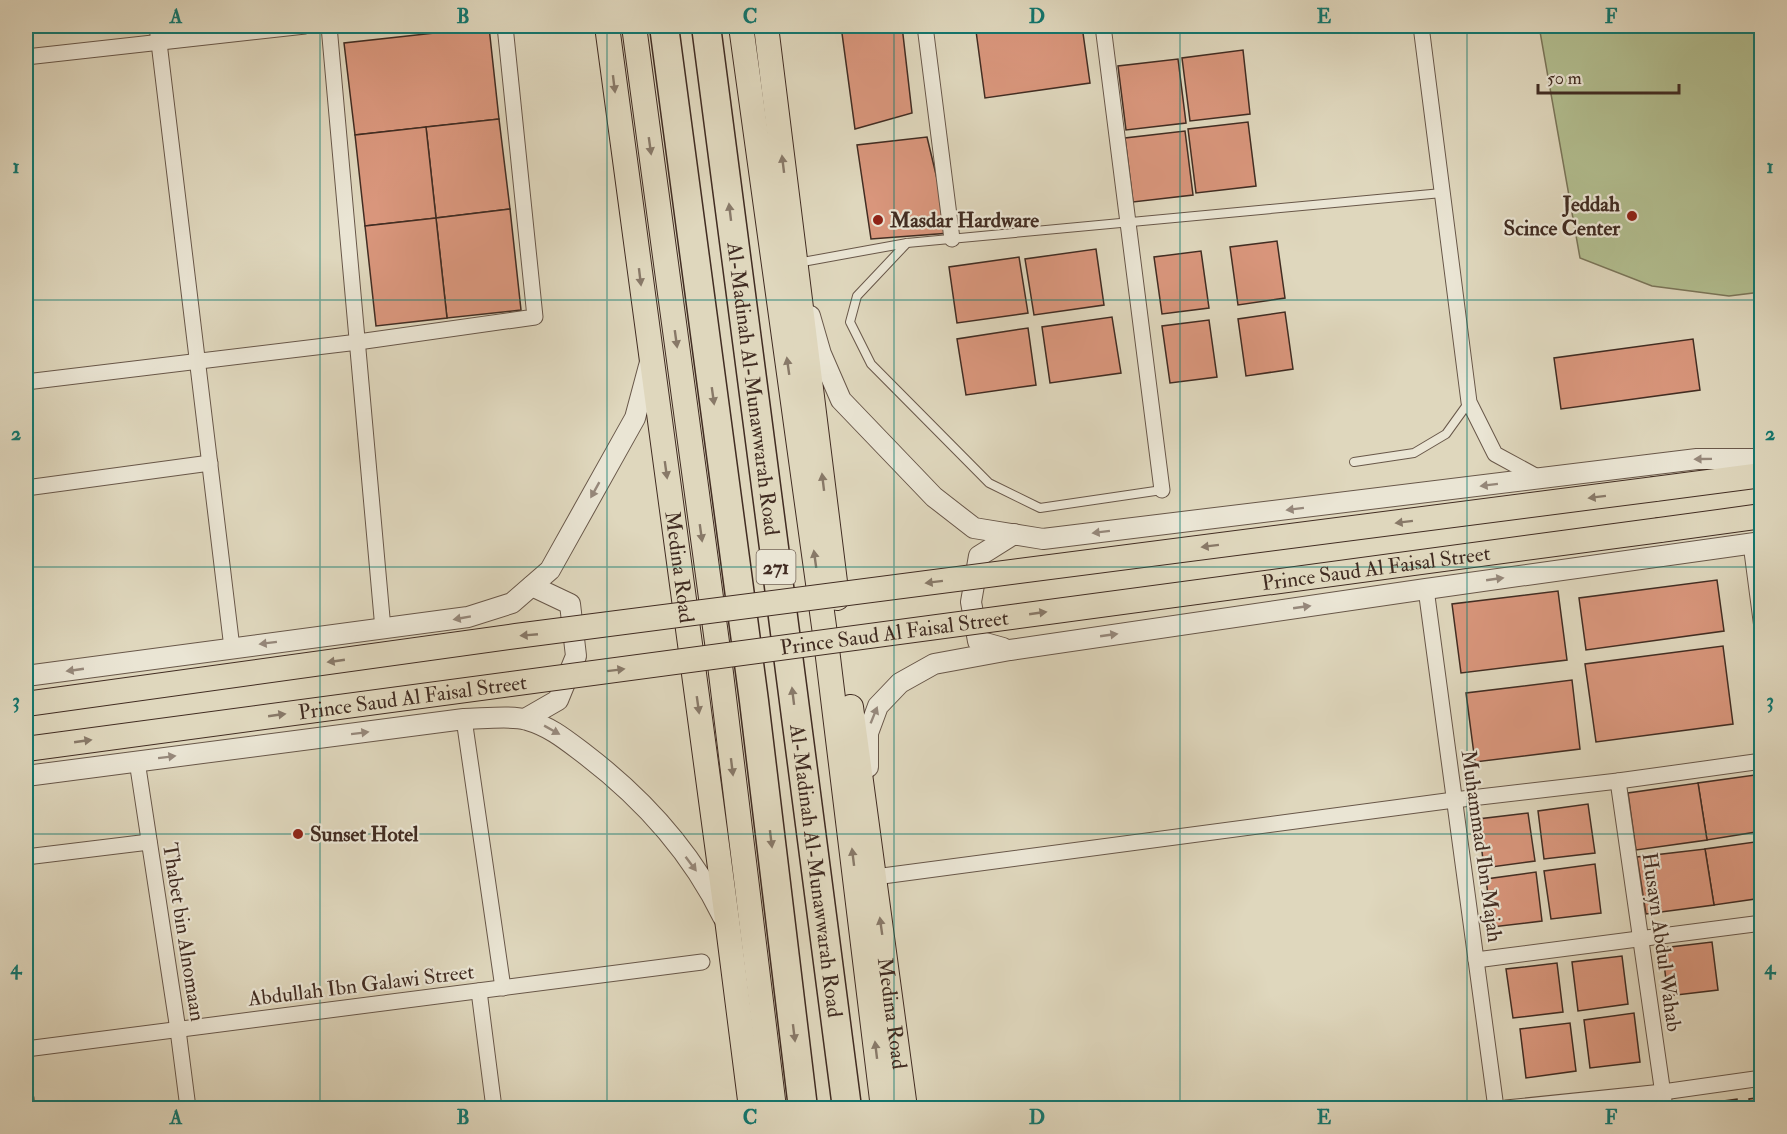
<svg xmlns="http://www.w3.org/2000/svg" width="1787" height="1134" font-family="'IM FELL Double Pica',serif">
<rect width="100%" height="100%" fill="#dfd7bd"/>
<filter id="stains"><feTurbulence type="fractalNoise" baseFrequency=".00333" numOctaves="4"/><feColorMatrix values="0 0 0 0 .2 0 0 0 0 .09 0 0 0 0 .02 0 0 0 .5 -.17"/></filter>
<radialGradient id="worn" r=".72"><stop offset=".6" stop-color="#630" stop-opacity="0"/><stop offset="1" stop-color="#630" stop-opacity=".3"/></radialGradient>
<!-- green -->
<path fill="#b2be90" stroke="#7a7559" stroke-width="1.5" d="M 1539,26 L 1761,26 L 1761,292 L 1729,296 L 1652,286 L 1580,258 Z"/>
<!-- building -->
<g fill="#d9967c" stroke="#412c22" stroke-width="1.5">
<path d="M 171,26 L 223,26 L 172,31 Z"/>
<path d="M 841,26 L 902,26 L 912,113 L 855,129 Z"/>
<path d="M 966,26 L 1003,26 L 967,30 Z"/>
<path d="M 1017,26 L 1082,26 L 1090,83 L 985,98 L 976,31 Z"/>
<path d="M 489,27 L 499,119 L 355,135 L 344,43 Z"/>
<path d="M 1243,50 L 1250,114 L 1190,121 L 1182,58 Z"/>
<path d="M 1178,59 L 1186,123 L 1126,130 L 1118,66 Z"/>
<path d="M 499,119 L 510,209 L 436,218 L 426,127 Z"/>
<path d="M 1248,122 L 1256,186 L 1196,193 L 1188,129 Z"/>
<path d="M 426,127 L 436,218 L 365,226 L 355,135 Z"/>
<path d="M 1185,131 L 1193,195 L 1133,202 L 1125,138 Z"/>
<path d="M 927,137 L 950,233 L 871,239 L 857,145 Z"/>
<path d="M 510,209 L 521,310 L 447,318 L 436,218 Z"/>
<path d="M 436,218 L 447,318 L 376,326 L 365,226 Z"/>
<path d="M 1277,241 L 1285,298 L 1238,305 L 1230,247 Z"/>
<path d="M 1096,249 L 1104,305 L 1034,315 L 1025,259 Z"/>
<path d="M 1201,251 L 1209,308 L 1162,314 L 1154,257 Z"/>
<path d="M 1019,257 L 1028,313 L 957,323 L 949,267 Z"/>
<path d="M 1285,312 L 1293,369 L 1246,376 L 1238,319 Z"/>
<path d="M 1112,317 L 1121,373 L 1050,383 L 1042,327 Z"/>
<path d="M 1209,320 L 1217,377 L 1170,383 L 1162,326 Z"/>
<path d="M 1028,328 L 1036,385 L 966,395 L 957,339 Z"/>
<path d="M 1693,339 L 1700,390 L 1561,409 L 1554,358 Z"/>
<path d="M 1717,580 L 1724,631 L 1586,650 L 1579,598 Z"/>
<path d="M 1558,591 L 1567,660 L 1461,673 L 1452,604 Z"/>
<path d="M 1723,646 L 1733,724 L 1596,742 L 1585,664 Z"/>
<path d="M 1572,680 L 1580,749 L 1475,762 L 1466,693 Z"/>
<path d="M 1762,774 L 1762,831 L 1707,840 L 1698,783 Z"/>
<path d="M 1698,783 L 1707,840 L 1636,850 L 1628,793 Z"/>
<path d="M 1588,804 L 1595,853 L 1544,859 L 1538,811 Z"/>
<path d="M 1528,813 L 1535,861 L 1484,868 L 1478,819 Z"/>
<path d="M 1762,841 L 1762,898 L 1714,905 L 1705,849 Z"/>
<path d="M 1705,849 L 1714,905 L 1646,914 L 1637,857 Z"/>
<path d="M 1595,864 L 1601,913 L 1551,919 L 1544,871 Z"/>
<path d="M 1536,872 L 1542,921 L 1492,927 L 1486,879 Z"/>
<path d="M 1712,942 L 1718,990 L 1668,996 L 1662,948 Z"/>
<path d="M 1622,956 L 1628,1004 L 1578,1011 L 1572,962 Z"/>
<path d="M 1557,963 L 1563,1012 L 1513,1018 L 1506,969 Z"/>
<path d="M 1634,1013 L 1640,1062 L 1590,1068 L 1584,1020 Z"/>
<path d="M 1570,1023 L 1576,1071 L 1526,1078 L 1520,1029 Z"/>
<path d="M 1762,1097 L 1762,1108 L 1750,1108 L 1749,1099 Z"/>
<path d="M 1737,1099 L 1738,1108 L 1687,1108 L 1686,1106 Z"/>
</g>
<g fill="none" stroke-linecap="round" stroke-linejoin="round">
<defs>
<g id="service">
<path d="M 907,243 L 857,296 L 850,322 L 871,364 L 989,483 L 1040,508 L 1162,490"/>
<path d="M 797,263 L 907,243 L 1442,193"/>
<path d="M 1354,462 L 1414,453 L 1446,434 L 1469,402"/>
</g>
<g id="minor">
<path d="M 157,26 L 232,648"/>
<path d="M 329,26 L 383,629"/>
<path d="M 925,26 L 952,239"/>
<path d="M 1103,26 L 1162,490"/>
<path d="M 1421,26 L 1469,402 L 1495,454 L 1541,479"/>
<path d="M 26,57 L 305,26"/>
<path d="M 26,382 L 358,342 L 535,317 L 505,26"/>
<path d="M 26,488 L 210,463"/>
<path d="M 1751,544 L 1762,628"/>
<path d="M 1426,589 L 1496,1108"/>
<path d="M 464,719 L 503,988"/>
<path d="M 137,761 L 178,1030 L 188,1108"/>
<path d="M 1618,781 L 1665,1108"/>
<path d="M 26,857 L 149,842"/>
<path d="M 875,877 L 1454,800 L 1618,781 L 1762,761"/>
<path d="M 1476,960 L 1762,923"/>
<path d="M 479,991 L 494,1108"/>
<path d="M 26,1049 L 702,962"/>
<path d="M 26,1098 L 27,1108"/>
<path d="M 1506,1108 L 1663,1092 L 1762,1078"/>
</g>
<g id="tertiary">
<path d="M 810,316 L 821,354 L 841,400 L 934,497 L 974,528 L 1043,539 L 1697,459 L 1762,459"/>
<path d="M 1003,648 L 978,641 L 971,602 L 979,556 L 1014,534"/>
<path d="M 26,676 L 468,617 L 512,603 L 550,570 L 635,418 L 650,362"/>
<path d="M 525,719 L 558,700 L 576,656 L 570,604 L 532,586"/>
<path d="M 868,767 L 868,733 L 878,706 L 900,683 L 934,664 L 1010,650 L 1426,589 L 1762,542"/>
<path d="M 26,776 L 464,719 C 480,719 513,715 527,720 C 551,727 566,740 586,755 C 642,798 692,853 723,917"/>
</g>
<g id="primary">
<path id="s1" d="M 607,26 L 728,927 L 751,1108"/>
<path d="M 634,26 L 719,657 L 774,1108"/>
<path d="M 741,26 L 826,641 L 883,1108"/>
<path d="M 766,26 L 837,598"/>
<path d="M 1655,489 L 1762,475"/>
<path d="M 1660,530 L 1762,516"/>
<path id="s2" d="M 851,707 L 905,1108"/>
</g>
<g id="motorway">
<path d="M 664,26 L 754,701 L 803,1108"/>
<path id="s3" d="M 706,26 L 847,1108"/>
</g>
</defs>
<!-- service casing -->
<use href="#service" stroke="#685749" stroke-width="10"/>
<!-- minor casing -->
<use href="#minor" stroke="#685749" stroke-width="17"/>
<!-- tertiary casing -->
<use href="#tertiary" stroke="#685749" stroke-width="22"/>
<!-- primary casing -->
<use href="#primary" stroke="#412c22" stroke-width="26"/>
<!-- motorway casing -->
<use href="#motorway" stroke="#412c22" stroke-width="31"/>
<!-- service -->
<use href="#service" stroke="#eae5d4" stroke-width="8"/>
<!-- minor -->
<use href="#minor" stroke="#eae5d4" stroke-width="15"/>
<!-- tertiary -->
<use href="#tertiary" stroke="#eae5d4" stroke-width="20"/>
<!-- primary -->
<use href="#primary" stroke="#dfd7bd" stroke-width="24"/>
<!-- motorway -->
<use href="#motorway" stroke="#dfd7bd" stroke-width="28"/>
<defs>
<g id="primary-bridge">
<path d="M 26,704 L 516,636 L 1655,489"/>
<path id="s4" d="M 26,749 L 1660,530"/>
</g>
</defs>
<!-- primary-bridge casing -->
<use href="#primary-bridge" stroke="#412c22" stroke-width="26" stroke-linecap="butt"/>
<!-- primary-bridge -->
<use href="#primary-bridge" stroke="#dfd7bd" stroke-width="24"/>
</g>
<!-- one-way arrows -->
<defs><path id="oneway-solid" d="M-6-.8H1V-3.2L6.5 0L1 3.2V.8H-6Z" transform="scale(1.5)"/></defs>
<g fill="#887968">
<use href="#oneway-solid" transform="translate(614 84) rotate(83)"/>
<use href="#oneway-solid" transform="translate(650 146) rotate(82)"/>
<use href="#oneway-solid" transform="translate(783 164) rotate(-97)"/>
<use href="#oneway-solid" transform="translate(730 212) rotate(-97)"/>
<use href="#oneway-solid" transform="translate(640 277) rotate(83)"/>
<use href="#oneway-solid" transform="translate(676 339) rotate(82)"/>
<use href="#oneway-solid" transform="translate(788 366) rotate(-98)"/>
<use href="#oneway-solid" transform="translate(713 396) rotate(82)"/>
<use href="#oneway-solid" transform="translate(666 470) rotate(82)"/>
<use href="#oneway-solid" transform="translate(823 482) rotate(-97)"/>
<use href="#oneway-solid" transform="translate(1597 497) rotate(173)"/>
<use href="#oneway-solid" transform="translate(1404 522) rotate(173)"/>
<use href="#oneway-solid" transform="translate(701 533) rotate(82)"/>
<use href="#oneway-solid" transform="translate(1210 546) rotate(173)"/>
<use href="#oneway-solid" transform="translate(815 559) rotate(-98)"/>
<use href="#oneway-solid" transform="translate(934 582) rotate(173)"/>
<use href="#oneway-solid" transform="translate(1038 613) rotate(-8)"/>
<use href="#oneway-solid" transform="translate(529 635) rotate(175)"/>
<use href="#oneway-solid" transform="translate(336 661) rotate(172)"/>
<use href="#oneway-solid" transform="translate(616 670) rotate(-7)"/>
<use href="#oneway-solid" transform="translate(793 696) rotate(-97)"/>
<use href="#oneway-solid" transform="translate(698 705) rotate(82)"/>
<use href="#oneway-solid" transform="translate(277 715) rotate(-8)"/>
<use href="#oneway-solid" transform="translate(83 741) rotate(-8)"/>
<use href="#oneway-solid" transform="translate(732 767) rotate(83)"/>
<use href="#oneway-solid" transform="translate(771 839) rotate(83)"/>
<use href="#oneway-solid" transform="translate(853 857) rotate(-97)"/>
<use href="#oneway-solid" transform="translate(881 926) rotate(-98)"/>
<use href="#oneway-solid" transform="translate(794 1033) rotate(83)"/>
<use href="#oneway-solid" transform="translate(876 1050) rotate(-97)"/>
</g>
<g fill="#96887b">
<use href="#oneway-solid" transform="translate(1703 459) rotate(179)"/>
<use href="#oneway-solid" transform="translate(1489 485) rotate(173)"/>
<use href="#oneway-solid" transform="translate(595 490) rotate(119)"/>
<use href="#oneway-solid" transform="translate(1295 509) rotate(173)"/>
<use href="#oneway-solid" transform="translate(1101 532) rotate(173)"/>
<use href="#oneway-solid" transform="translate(1495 579) rotate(-8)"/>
<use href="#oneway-solid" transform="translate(1302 607) rotate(-8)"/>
<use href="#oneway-solid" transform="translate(462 618) rotate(170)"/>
<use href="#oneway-solid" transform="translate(1109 635) rotate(-8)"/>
<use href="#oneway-solid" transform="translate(268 643) rotate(173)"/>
<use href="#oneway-solid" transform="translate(75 670) rotate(172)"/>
<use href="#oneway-solid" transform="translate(874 715) rotate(-68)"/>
<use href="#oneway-solid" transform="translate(552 730) rotate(29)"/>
<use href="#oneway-solid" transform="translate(360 733) rotate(-7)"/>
<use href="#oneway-solid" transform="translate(167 757) rotate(-7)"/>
<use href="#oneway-solid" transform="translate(691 864) rotate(53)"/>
</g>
<!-- grid -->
<path fill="none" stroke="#0f766e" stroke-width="1.5" stroke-opacity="0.55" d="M 320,26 L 320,1108M 607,26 L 607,1108M 894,26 L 894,1108M 1180,26 L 1180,1108M 1467,26 L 1467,1108M 26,300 L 1762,300M 26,567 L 1762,567M 26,834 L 1762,834"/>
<!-- markers -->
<g fill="#8f2418" stroke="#eae5d4" stroke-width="2">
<circle cx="1632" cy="216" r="6"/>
<circle cx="878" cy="220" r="6"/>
<circle cx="298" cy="834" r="6"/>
</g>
<g text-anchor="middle" stroke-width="4.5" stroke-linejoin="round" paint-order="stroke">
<!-- shield labels -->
<rect fill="#eae5d4" stroke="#746457" stroke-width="1.5" x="756.5" y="550" width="39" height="34" rx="4.5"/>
<g font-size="20" font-weight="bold" fill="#412c22">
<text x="776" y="574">271</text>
</g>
<!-- poi labels -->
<g font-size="21" font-weight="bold" fill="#412c22" stroke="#eae5d4" text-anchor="start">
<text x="1620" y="211" text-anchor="end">Jeddah<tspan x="1620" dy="24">Scince Center</tspan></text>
<text x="890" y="227">Masdar Hardware</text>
<text x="310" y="841">Sunset Hotel</text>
</g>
<!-- street labels -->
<g font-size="21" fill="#412c22" stroke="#eae5d4">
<text dy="7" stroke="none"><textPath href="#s3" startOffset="366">Al-Madinah Al-Munawwarah Road</textPath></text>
<text dy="7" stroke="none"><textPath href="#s1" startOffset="546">Medina Road</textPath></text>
<text dy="7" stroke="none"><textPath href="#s4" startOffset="1362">Prince Saud Al Faisal Street</textPath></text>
<text dy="7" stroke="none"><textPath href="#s4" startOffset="876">Prince Saud Al Faisal Street</textPath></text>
<text dy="7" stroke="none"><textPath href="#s4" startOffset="390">Prince Saud Al Faisal Street</textPath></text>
<text transform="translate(1482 846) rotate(82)" y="7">Muhammad Ibn Majah</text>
<text dy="7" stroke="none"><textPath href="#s3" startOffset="852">Al-Madinah Al-Munawwarah Road</textPath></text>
<text transform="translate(184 932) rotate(81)" y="7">Thabet bin Alnomaan</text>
<text transform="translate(1662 942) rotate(82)" y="7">Husayn Abdul Wahab</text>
<text transform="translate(361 985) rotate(-7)" y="7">Abdullah Ibn Galawi Street</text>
<text dy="7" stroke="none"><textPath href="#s2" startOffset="309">Medina Road</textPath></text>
</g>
</g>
<!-- margin -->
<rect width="1787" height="1134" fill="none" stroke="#dfd7bd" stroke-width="66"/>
<!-- scale -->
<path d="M1538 84v9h141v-9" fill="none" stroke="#412c22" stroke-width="3"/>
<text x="1547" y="84" font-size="18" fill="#412c22" stroke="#eae5d4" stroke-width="4.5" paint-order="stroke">50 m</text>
<rect x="33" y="33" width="1721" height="1068" fill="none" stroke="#0f766e" stroke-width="2"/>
<g font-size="20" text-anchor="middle" font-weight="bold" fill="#0f766e">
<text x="176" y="23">A</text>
<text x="463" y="23">B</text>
<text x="750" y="23">C</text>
<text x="1037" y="23">D</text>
<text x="1324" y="23">E</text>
<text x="1611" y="23">F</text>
<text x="16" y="173">1</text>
<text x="1770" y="173">1</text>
<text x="16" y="440">2</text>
<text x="1770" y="440">2</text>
<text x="16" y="707">3</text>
<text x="1770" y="707">3</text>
<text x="16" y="974">4</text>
<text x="1770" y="974">4</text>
<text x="176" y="1124">A</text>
<text x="463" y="1124">B</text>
<text x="750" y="1124">C</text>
<text x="1037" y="1124">D</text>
<text x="1324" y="1124">E</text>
<text x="1611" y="1124">F</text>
</g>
<rect width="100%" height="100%" filter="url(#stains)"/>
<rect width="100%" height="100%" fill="url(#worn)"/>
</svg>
